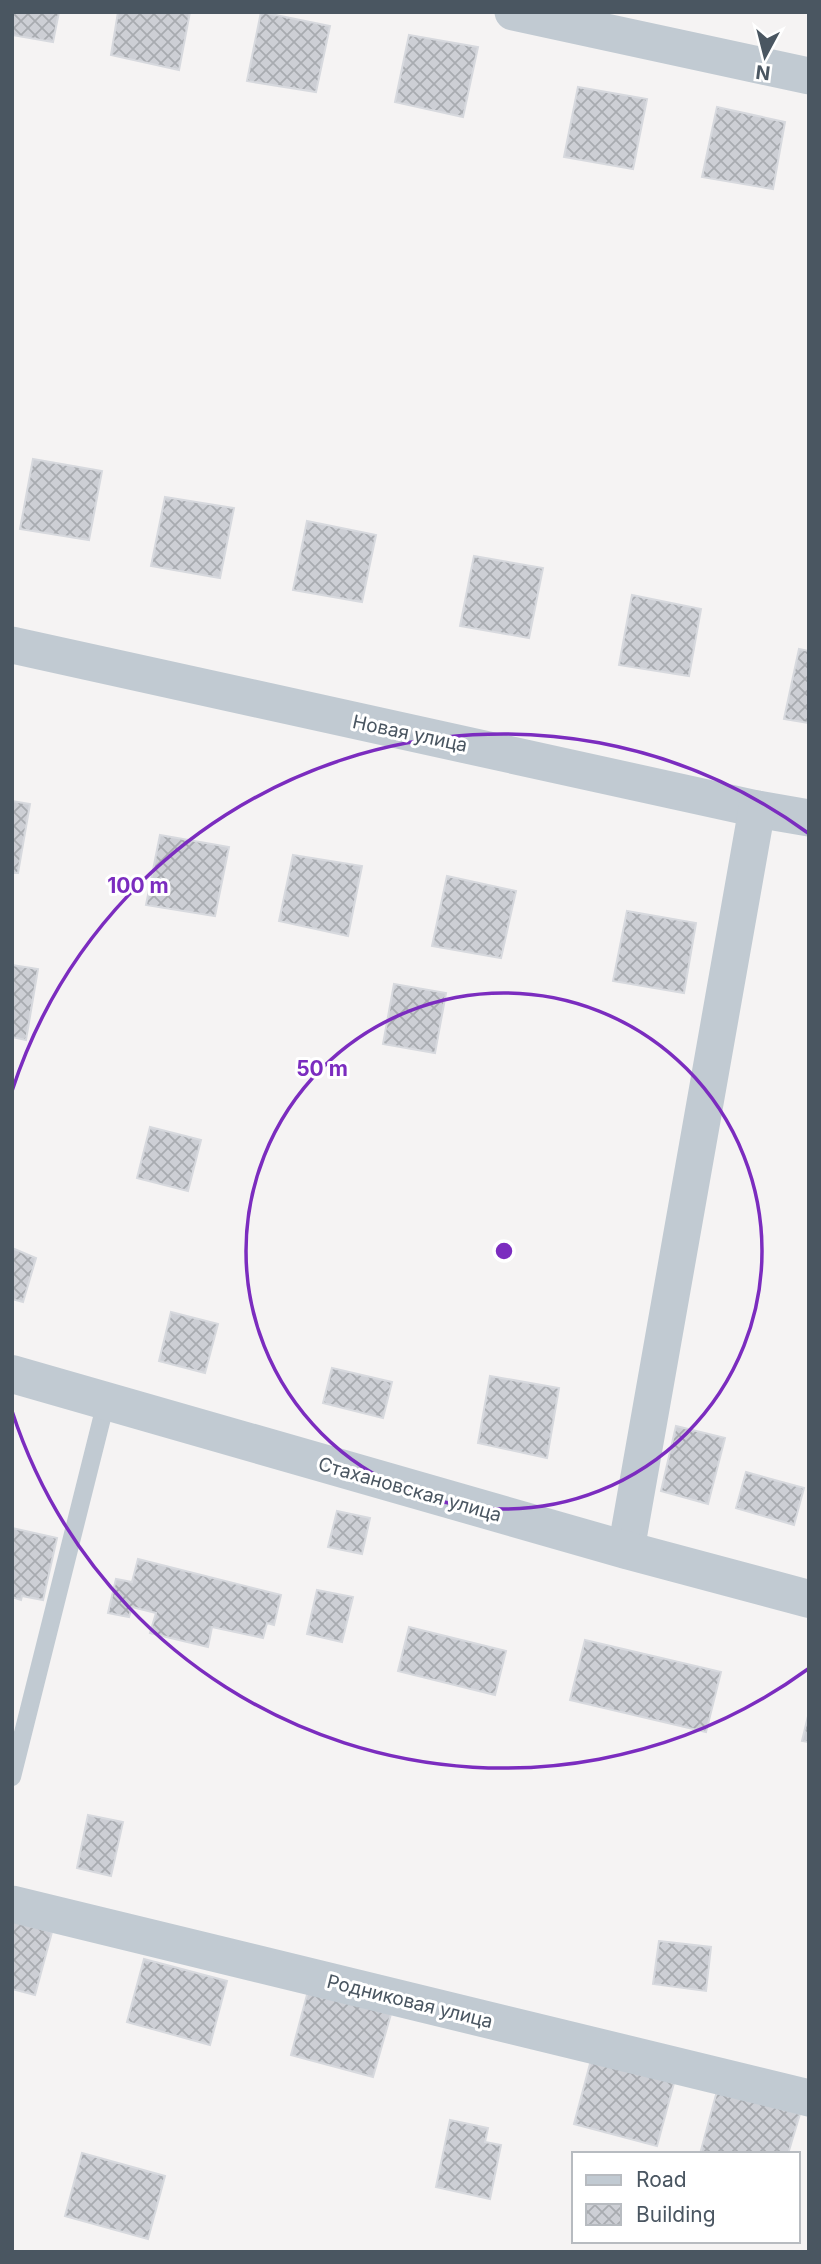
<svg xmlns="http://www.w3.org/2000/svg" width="821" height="2264" font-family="Inter,sans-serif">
<defs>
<pattern id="building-cross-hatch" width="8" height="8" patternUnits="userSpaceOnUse" patternTransform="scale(1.75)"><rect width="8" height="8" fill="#cdcfd5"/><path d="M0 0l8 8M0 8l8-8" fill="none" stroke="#a8abb0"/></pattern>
</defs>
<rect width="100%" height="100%" fill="#f5f3f3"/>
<!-- building -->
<g fill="url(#building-cross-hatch)" stroke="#d7d9de" stroke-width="2">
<path d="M 12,12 L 59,12 L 53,42 L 12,35 Z"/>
<path d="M 118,12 L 190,12 L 179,70 L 111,55 Z"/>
<path d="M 261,12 L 330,26 L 316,92 L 247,81 Z"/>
<path d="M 409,35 L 478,47 L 463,117 L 395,102 Z"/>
<path d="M 578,87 L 647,99 L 633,169 L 564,157 Z"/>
<path d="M 717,107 L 785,122 L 773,189 L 702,177 Z"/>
<path d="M 33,459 L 102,471 L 89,540 L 20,529 Z"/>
<path d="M 165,497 L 234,508 L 220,578 L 151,566 Z"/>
<path d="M 307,521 L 376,535 L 362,602 L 293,590 Z"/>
<path d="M 474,556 L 543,568 L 529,638 L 460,626 Z"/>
<path d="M 632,595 L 701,609 L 689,676 L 619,665 Z"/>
<path d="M 799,649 L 809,651 L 809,723 L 784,719 Z"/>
<path d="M 12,801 L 30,804 L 18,873 L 12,873 Z"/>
<path d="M 160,835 L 229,847 L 215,916 L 146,905 Z"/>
<path d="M 293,855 L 362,866 L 348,936 L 279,921 Z"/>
<path d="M 447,876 L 516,891 L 501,958 L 432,946 Z"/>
<path d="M 627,911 L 696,923 L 684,993 L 613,981 Z"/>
<path d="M 12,965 L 38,969 L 26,1040 L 12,1037 Z"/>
<path d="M 394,984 L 446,993 L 435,1053 L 383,1044 Z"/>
<path d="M 150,1127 L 201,1140 L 188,1191 L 137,1178 Z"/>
<path d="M 12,1248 L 36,1258 L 23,1302 L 12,1299 Z"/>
<path d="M 171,1312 L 218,1324 L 205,1373 L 159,1361 Z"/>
<path d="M 332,1368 L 392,1382 L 383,1418 L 323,1403 Z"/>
<path d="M 490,1376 L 559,1388 L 547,1458 L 478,1443 Z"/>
<path d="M 676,1426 L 725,1438 L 708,1504 L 661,1491 Z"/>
<path d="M 746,1472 L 804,1488 L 794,1525 L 736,1508 Z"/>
<path d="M 337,1511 L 370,1518 L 362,1554 L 328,1547 Z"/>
<path d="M 12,1528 L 57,1538 L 43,1600 L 22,1596 L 21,1600 L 12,1597 Z"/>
<path d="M 138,1559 L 281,1595 L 274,1625 L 267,1623 L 263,1638 L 212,1627 L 208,1647 L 150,1633 L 156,1613 L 132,1607 L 129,1617 L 108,1613 L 116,1579 L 132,1582 Z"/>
<path d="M 317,1590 L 353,1597 L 342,1642 L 307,1634 Z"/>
<path d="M 409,1627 L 506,1651 L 495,1695 L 398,1671 Z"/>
<path d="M 585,1640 L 721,1672 L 706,1732 L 570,1700 Z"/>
<path d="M 809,1712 L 809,1742 L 802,1741 Z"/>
<path d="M 88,1815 L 123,1822 L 111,1876 L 77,1868 Z"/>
<path d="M 12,1921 L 52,1932 L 35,1995 L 12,1989 Z"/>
<path d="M 659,1941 L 711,1947 L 706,1991 L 653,1984 Z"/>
<path d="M 144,1959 L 227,1981 L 210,2045 L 127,2022 Z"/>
<path d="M 308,1991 L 391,2014 L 373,2077 L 291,2055 Z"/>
<path d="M 591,2060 L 674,2083 L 657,2146 L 574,2124 Z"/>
<path d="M 717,2091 L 800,2114 L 788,2154 L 700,2154 Z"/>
<path d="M 450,2120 L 488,2128 L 485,2142 L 501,2145 L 490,2199 L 436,2187 Z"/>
<path d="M 82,2153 L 165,2176 L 148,2239 L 65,2216 Z"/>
</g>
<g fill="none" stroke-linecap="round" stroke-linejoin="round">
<!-- service -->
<path stroke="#c1cad2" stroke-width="18" d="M 12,1777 L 106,1402"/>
<!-- minor -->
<g stroke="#c1cad2" stroke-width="37">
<path d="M 513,12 L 809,76"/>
<path d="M 12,645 L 757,809 L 809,818"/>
<path d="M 626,1550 L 757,809"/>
<path d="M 12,1904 L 809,2098"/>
</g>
<!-- tertiary -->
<path stroke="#c1cad2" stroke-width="38" d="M 12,1374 L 626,1550 L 809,1599"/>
</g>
<!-- distance rings -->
<g fill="none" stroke="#7b2cbf" stroke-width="3.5">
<circle cx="504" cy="1251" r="258"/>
<path d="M808 1669A517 517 0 0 1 12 1411M12 1091A517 517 0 0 1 808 833"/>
</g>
<g text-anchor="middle" stroke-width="6" stroke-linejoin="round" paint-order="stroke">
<!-- street labels -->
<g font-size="19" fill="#4a5661" stroke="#fff">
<text transform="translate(410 733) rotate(12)" y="7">Новая улица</text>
<text transform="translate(410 1489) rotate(16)" y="7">Стахановская улица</text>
<text transform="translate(410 2001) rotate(14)" y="7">Родниковая улица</text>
</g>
</g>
<circle cx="504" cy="1251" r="10" fill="#7b2cbf" stroke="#fff" stroke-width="3.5"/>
<g font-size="21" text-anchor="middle" font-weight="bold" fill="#7b2cbf" stroke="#fff" stroke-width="6" stroke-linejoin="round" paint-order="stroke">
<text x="138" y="893">100 m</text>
<text x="322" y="1076">50 m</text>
</g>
<!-- border -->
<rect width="821" height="2264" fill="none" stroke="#4a5661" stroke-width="28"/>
<!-- legend -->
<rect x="572" y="2152" width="228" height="91" fill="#ffffff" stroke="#b7bbc0" stroke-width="2"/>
<rect x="586" y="2175" width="35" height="10" fill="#c1cad2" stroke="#b7bbc0" stroke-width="2"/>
<text x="636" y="2187" font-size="21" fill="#4a5661">Road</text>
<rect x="586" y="2204" width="35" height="21" fill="url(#building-cross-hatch)" stroke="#b7bbc0" stroke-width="2"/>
<text x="636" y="2222" font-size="21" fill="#4a5661">Building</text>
<!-- north arrow -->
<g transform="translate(765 56) rotate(187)" stroke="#ffffff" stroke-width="5" paint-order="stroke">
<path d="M0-5L12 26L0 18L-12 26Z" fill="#4a5661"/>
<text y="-10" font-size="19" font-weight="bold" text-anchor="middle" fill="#4a5661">N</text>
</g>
</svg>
